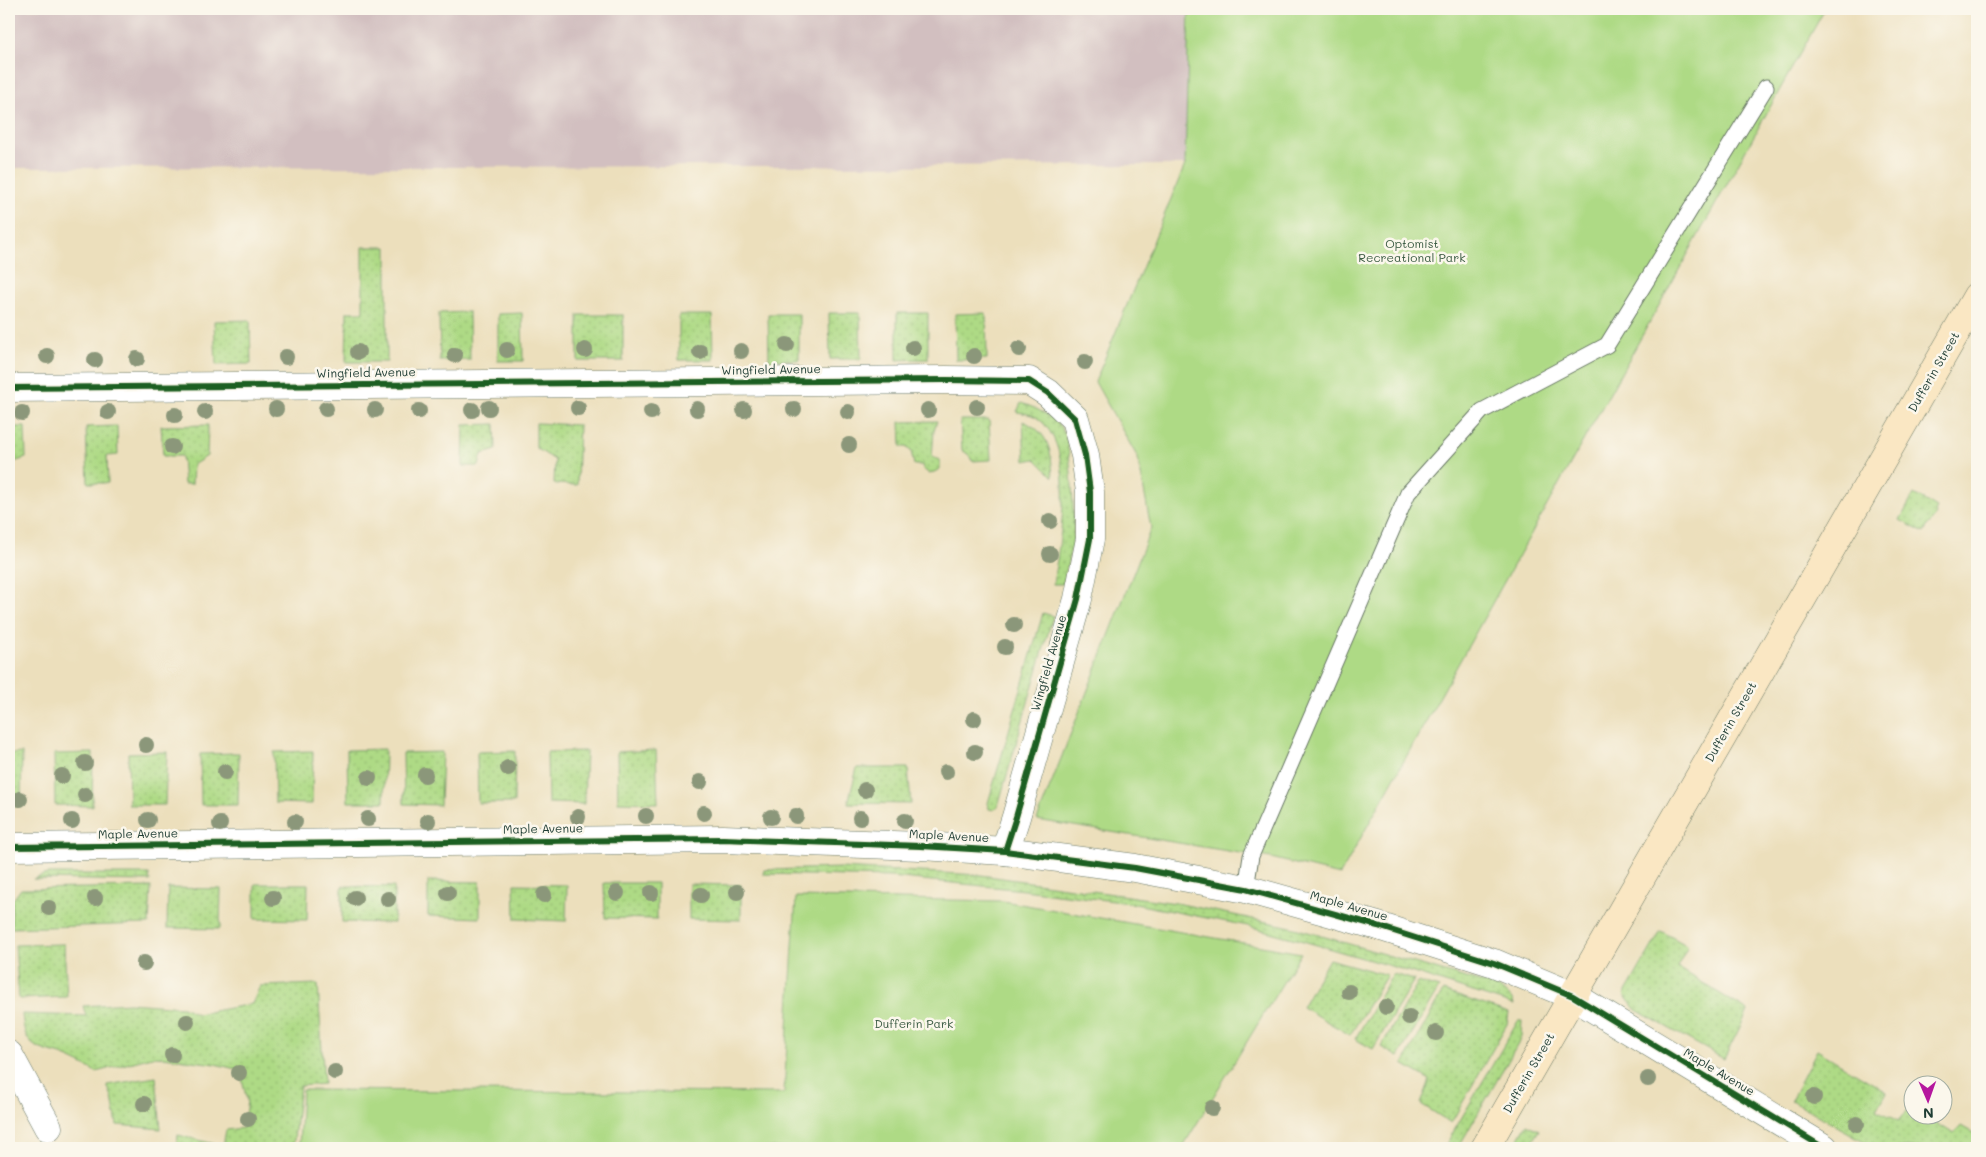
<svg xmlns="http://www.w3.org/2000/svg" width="1986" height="1157" font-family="Mali,sans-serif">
<defs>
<pattern id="grass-dots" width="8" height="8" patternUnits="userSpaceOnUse" patternTransform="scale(1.25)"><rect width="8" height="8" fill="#aeda85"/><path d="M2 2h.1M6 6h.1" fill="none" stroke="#95bc73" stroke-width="1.8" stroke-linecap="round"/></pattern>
</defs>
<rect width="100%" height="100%" fill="#fbf7ec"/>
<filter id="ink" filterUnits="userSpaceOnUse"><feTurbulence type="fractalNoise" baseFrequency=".02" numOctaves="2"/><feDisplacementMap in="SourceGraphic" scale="10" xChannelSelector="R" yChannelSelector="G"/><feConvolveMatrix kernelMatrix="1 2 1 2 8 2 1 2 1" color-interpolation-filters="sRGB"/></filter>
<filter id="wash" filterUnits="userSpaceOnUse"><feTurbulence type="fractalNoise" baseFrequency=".0096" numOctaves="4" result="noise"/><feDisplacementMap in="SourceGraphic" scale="20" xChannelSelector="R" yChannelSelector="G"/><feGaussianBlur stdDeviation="1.12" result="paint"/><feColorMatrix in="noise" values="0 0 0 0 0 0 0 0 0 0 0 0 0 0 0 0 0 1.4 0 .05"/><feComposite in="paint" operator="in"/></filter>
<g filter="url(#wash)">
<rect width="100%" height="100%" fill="#ecdfbc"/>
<!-- industrial -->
<path fill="#d2bfc0" d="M 9,9 L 1189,9 L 1185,165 L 9,168 Z"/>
<!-- grass -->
<g fill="url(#grass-dots)" stroke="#668c5c">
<path d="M 363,247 L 387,247 L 387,362 L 346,362 L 347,312 L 363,312 Z"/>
<path d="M 469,312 L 470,360 L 440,361 L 439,313 Z"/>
<path d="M 522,313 L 523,361 L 498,361 L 498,314 Z"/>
<path d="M 829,313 L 860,313 L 861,359 L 830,359 Z"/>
<path d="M 897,313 L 928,313 L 928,359 L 897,360 Z"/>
<path d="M 986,313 L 987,359 L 956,360 L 955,314 Z"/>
<path d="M 768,314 L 799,314 L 799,360 L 769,360 Z"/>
<rect x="578" y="315" width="45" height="46"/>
<path d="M 679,315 L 712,315 L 713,360 L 679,360 Z"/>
<path d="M 250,320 L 251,364 L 216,365 L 214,321 Z"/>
<path d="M 1021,403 C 1037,408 1055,417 1064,432 C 1071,446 1075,523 1073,539 C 1070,554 1066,569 1063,584 L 1053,584 C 1060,540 1079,446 1036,417 C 1031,414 1023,413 1017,412 Z"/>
<path d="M 960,420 L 989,420 L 991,460 L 972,461 L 969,455 L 962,450 Z"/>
<path d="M 937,421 L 934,430 L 932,457 L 940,460 L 940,469 L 930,474 L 923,469 L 922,465 L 914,465 L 911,451 L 906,447 L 901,447 L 900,422 Z"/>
<path d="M 1023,421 C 1050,433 1051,451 1053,477 L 1035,459 L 1025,461 Z"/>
<path d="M 536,423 L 579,425 L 577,485 L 554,484 L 555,460 L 536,448 Z"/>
<path d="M 495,424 L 496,450 L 482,454 L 479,466 L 463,466 L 464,425 Z"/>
<path d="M 208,425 L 207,456 L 193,465 L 192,484 L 184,484 L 182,456 L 163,456 L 161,426 Z"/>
<path d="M 117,426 L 118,455 L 107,456 L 108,483 L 88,483 L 86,427 Z"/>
<path d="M 9,427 L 25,427 L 26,458 L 11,463 L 9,470 Z"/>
<path d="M 1914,494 L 1937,508 L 1935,512 L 1936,515 L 1928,525 L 1924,533 L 1900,520 Z"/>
<path d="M 1043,613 L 1053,616 L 998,806 L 994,810 L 989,809 L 988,803 Z"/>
<path d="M 385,749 L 384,802 L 348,802 L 347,750 Z"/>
<path d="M 656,750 L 658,803 L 618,802 L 617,752 Z"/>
<path d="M 313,751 L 312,804 L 275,803 L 274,752 Z"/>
<path d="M 515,751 L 514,803 L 478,803 L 477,752 Z"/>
<path d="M 586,751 L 584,804 L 548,803 L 547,752 Z"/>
<path d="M 167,752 L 165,805 L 129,805 L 128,753 Z"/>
<path d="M 442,752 L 440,805 L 404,804 L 403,753 Z"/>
<path d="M 22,753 L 21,806 L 9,806 L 9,754 Z"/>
<path d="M 93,753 L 92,806 L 55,805 L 54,754 Z"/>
<path d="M 239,753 L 238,805 L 201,805 L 200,754 Z"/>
<path d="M 857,768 L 908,768 L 911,804 L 848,803 Z"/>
<path d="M 840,868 L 981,875 L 1176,903 L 1291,927 L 1490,985 C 1499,989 1513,994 1514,1005 L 1401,969 L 1303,941 L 1248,926 L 1130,903 L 1024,890 L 891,877 L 763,874 L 764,870 Z"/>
<path d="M 47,874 L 149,874 L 150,881 L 33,879 Z"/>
<path d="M 428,881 L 480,882 L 480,918 L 428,916 Z"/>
<path d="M 604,883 L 657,883 L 657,919 L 605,918 Z"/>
<path d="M 255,884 L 308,884 L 307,920 L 255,919 Z"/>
<path d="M 514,884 L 567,885 L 566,921 L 515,919 Z"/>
<path d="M 689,884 L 741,885 L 741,920 L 689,919 Z"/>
<path d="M 342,886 L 394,887 L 394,923 L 342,922 Z"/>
<path d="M 151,887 L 149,924 L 11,928 L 12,901 L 21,889 Z"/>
<path d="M 168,888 L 221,889 L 220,929 L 167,928 Z"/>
<path d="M 1661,931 L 1688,946 L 1677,967 L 1748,1011 L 1724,1059 L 1636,1010 L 1624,995 Z"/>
<path d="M 64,944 L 67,997 L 19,999 L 15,945 Z"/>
<path d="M 1329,959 L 1387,975 L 1350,1035 L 1302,1007 Z"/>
<path d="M 1393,974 L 1414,980 L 1373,1049 L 1355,1039 Z"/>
<path d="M 1418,982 L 1439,988 L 1398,1057 L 1381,1047 Z"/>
<path d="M 318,984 L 324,1084 L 300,1086 L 293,1148 L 181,1148 L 177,1145 L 178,1135 L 223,1146 L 226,1130 L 243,1128 L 247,1101 L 240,1070 L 215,1064 L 156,1056 L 96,1072 C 85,1066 73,1059 61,1055 C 32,1047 25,1046 22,1014 L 86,1016 L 83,1006 L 129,1003 L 183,1007 L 197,1014 L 252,1004 L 260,986 Z"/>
<path d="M 1443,991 L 1509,1013 L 1507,1024 L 1451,1123 L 1421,1104 L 1430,1080 L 1403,1064 Z"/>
<path d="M 1518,1021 L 1522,1021 L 1521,1036 L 1518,1044 L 1458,1148 L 1444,1148 Z"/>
<path d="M 1817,1050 L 1887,1092 L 1877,1110 L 1899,1121 L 1911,1106 L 1913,1108 L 1914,1114 L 1924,1115 L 1954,1134 L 1961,1126 L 1977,1135 L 1977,1148 L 1876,1148 L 1791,1100 Z"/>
<path d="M 156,1077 L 161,1129 L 117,1125 L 112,1097 L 107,1085 Z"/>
<path d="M 1527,1124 L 1539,1130 L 1528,1148 L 1513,1148 Z"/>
</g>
<!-- park -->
<g fill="#aeda85" stroke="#668c5c">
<path d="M 1189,9 L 1825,9 L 1340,875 L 1271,858 L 1037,820 L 1151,528 L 1138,458 L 1095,382 L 1185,165 Z"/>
<path d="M 796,897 L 1003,901 L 1301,953 L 1182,1148 L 299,1148 L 302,1090 L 784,1093 Z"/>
</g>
</g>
<g filter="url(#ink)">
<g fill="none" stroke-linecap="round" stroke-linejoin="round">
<defs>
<path id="lane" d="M 1246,889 L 1251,856 L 1408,493 L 1482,411 L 1607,345 L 1766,87"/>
<g id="street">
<path d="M 9,388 L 946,380 L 1029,381 L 1048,393 L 1075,419 L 1085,455 L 1090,492 L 1090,539 L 1078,599 L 1016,817 L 1005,851"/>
<path d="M 9,847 L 723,839 L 921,846 L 1005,851 L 1135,868 L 1246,889 L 1378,926 L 1494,963 L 1573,996 L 1824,1148"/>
<path d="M 9,1055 L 48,1127"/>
</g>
<path id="secondary" d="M 1485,1148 L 1977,296"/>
</defs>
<!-- lane casing -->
<use href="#lane" stroke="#677664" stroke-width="17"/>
<!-- street casing -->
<use href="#street" stroke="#677664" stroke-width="29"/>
<!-- secondary casing -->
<use href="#secondary" stroke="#677664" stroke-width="29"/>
<!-- lane -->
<use href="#lane" stroke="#fff" stroke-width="15"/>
<!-- street -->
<use href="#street" stroke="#fff" stroke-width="28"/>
<!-- secondary -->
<use href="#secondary" stroke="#fae7c3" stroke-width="28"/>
<defs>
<g id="cycleway">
<path d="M 9,388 L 946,380 L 1029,381 L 1048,393 L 1075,419 L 1085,455 L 1090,492 L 1090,539 L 1078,599 L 1016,817 L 1005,851"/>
<path d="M 9,847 L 723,839 L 921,846 L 1005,851 L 1135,868 L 1246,889 L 1378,926 L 1494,963 L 1573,996 L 1824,1148"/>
</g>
</defs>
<!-- cycleway casing -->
<use href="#cycleway" stroke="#fbf7ec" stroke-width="9"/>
<!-- cycleway -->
<use href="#cycleway" stroke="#1b5e20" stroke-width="6"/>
</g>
<!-- trees -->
<g fill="#8b977a">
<circle cx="787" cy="345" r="8"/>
<circle cx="913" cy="348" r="8"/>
<circle cx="1019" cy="349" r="8"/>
<circle cx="507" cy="350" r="8"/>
<circle cx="585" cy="350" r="8"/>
<circle cx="741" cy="351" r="8"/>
<circle cx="358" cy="352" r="8"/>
<circle cx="700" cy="352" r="8"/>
<circle cx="455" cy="355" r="8"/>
<circle cx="47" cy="356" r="8"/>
<circle cx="974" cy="356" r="8"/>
<circle cx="286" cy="357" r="8"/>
<circle cx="137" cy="359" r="8"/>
<circle cx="95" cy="360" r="8"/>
<circle cx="1085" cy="362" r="8"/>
<circle cx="977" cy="407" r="8"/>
<circle cx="489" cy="408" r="8"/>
<circle cx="578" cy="408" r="8"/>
<circle cx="276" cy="409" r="8"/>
<circle cx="326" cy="409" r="8"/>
<circle cx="697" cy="409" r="8"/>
<circle cx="794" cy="409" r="8"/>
<circle cx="375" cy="410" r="8"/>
<circle cx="472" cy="410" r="8"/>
<circle cx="744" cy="410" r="8"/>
<circle cx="928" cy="410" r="8"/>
<circle cx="419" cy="411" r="8"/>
<circle cx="108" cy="412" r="8"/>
<circle cx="205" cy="412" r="8"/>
<circle cx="651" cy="412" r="8"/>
<circle cx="848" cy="412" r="8"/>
<circle cx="22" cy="413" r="8"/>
<circle cx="175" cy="415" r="8"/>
<circle cx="849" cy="445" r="8"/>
<circle cx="172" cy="447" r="8"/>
<circle cx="1050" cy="521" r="8"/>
<circle cx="1050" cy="554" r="8"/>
<circle cx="1014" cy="625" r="8"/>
<circle cx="1005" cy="647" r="8"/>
<circle cx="974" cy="719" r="8"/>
<circle cx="146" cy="745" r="8"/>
<circle cx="975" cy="752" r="8"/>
<circle cx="85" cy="763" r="8"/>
<circle cx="508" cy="768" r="8"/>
<circle cx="225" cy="772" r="8"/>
<circle cx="946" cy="772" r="8"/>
<circle cx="425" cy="775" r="8"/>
<circle cx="62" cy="776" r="8"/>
<circle cx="369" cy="778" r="8"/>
<circle cx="700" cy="782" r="8"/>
<circle cx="865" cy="790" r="8"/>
<circle cx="85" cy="795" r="8"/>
<circle cx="20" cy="799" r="8"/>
<circle cx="704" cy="813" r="8"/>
<circle cx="646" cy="816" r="8"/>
<circle cx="796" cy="816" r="8"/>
<circle cx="578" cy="817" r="8"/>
<circle cx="771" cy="817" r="8"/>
<circle cx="860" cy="818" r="8"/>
<circle cx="368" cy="819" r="8"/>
<circle cx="148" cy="820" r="8"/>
<circle cx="72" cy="821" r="8"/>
<circle cx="428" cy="821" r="8"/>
<circle cx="905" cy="821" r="8"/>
<circle cx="295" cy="822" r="8"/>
<circle cx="220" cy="824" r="8"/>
<circle cx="737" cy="892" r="8"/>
<circle cx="448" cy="893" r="8"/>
<circle cx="617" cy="893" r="8"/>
<circle cx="651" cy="893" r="8"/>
<circle cx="544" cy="895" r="8"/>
<circle cx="701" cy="895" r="8"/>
<circle cx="95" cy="898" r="8"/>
<circle cx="273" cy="898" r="8"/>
<circle cx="355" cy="898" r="8"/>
<circle cx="388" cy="899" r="8"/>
<circle cx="49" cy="908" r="8"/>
<circle cx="144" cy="963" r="8"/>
<circle cx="1349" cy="992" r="8"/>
<circle cx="1386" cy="1007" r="8"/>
<circle cx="1409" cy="1017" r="8"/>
<circle cx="187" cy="1022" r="8"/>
<circle cx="1436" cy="1033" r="8"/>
<circle cx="172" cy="1055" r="8"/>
<circle cx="335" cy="1072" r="8"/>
<circle cx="239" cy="1073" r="8"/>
<circle cx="1648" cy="1079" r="8"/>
<circle cx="1814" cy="1097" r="8"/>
<circle cx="144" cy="1104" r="8"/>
<circle cx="1212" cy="1108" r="8"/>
<circle cx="248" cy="1119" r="8"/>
<circle cx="1857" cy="1124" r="8"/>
</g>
</g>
<g text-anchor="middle" stroke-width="5" stroke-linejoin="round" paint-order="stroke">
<!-- park labels -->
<g font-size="12" fill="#3c5c44" stroke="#fbf7ec">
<text x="1412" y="248">Optomist<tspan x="1412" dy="14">Recreational Park</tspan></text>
<text x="914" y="1028">Dufferin Park</text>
</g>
<!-- street labels -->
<g font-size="12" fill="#1f3d34" stroke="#fbf7ec">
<text transform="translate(771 370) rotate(-1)" y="4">Wingfield Avenue</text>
<text transform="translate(1934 372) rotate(-60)" y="4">Dufferin Street</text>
<text transform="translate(366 373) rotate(-1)" y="4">Wingfield Avenue</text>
<text transform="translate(1049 663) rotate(-74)" y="4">Wingfield Avenue</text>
<text transform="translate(1731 722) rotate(-60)" y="4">Dufferin Street</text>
<text transform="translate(543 829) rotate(-1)" y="4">Maple Avenue</text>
<text transform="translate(138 834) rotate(-1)" y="4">Maple Avenue</text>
<text transform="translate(949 836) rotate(3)" y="4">Maple Avenue</text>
<text transform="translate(1349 906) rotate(16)" y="4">Maple Avenue</text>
<text transform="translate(1719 1072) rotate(31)" y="4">Maple Avenue</text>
<text transform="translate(1529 1073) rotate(-60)" y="4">Dufferin Street</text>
</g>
</g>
<!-- margin -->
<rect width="1986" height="1157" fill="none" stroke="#fbf7ec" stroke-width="30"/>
<!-- north arrow -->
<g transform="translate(1928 1100) rotate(178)"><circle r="24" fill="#fbf7ec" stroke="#a3ada2"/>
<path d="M0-4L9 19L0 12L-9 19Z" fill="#b5179e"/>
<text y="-8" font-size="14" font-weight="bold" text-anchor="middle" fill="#1f3d34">N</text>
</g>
</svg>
